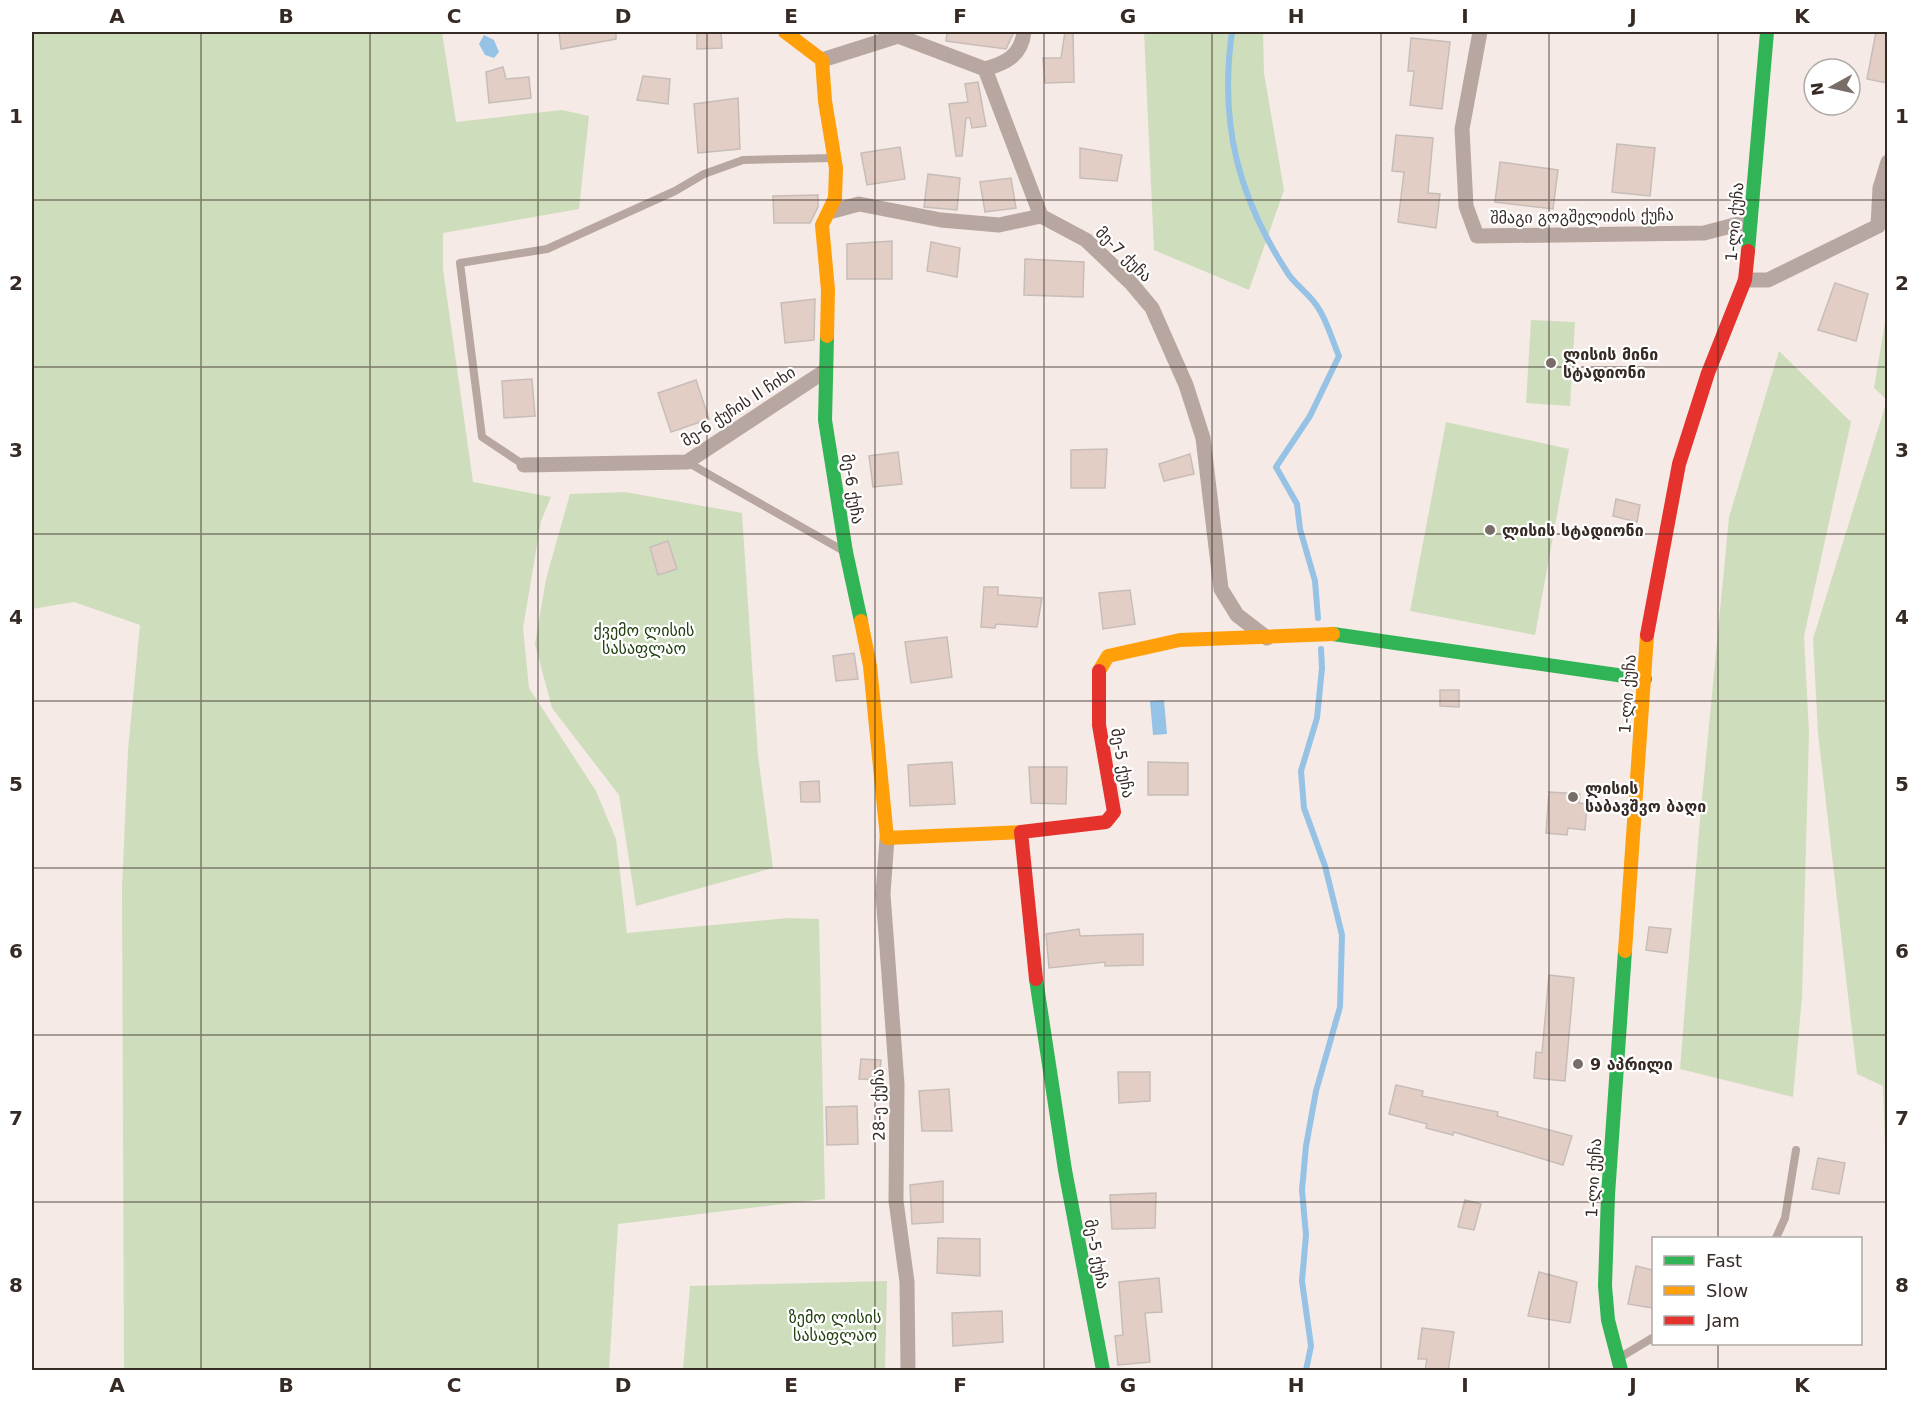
<svg xmlns="http://www.w3.org/2000/svg" width="1919" height="1402" font-family="'DejaVu Sans','Noto Sans Georgian',sans-serif">
<rect width="100%" height="100%" fill="#f5eae5"/>
<!-- green -->
<g fill="#cedebc">
<path d="M 32,32 L 442,32 L 456,122 L 562,110 L 589,116 L 579,209 L 443,233 L 443,269 L 473,482 L 551,497 L 541,521 L 523,628 L 529,688 L 596,791 L 616,839 L 627,933 L 788,918 L 819,919 L 825,1199 L 618,1224 L 609,1370 L 124,1370 L 122,889 L 128,750 L 140,625 L 74,602 L 32,609 Z"/>
<path d="M 1144,32 L 1263,32 L 1264,73 L 1284,190 L 1249,290 L 1154,250 Z"/>
<path d="M 1887,310 L 1887,1206 L 1883,1086 L 1857,1074 L 1818,733 L 1813,639 L 1887,400 L 1874,388 Z"/>
<path d="M 1531,320 L 1575,322 L 1570,406 L 1526,403 Z"/>
<path d="M 1779,351 L 1851,422 L 1804,636 L 1809,733 L 1802,997 L 1793,1097 L 1680,1069 L 1699,830 L 1729,517 Z"/>
<path d="M 1446,422 L 1569,449 L 1535,635 L 1410,611 Z"/>
<path d="M 625,492 L 742,513 L 758,756 L 773,868 L 636,906 L 619,795 L 552,708 L 535,644 L 546,579 L 570,494 Z"/>
<path d="M 887,1281 L 885,1370 L 683,1370 L 690,1286 Z"/>
</g>
<!-- water -->
<g fill="#96c2e6">
<path d="M 484,35 L 494,40 L 499,52 L 494,58 L 485,55 L 479,44 Z"/>
<path d="M 1164,700 L 1167,734 L 1153,735 L 1150,701 Z"/>
</g>
<g fill="none" stroke-linecap="round" stroke-linejoin="round">
<!-- stream -->
<g stroke="#96c2e6" stroke-width="6">
<path d="M 1232,32 C 1219,123 1238,198 1289,275 C 1297,286 1309,294 1317,306 C 1327,320 1332,340 1339,356 L 1310,416 L 1276,467 L 1297,504 L 1300,529 L 1315,581 L 1318,618"/>
<path d="M 1306,1370 L 1311,1346 L 1302,1281 L 1306,1235 L 1302,1190 L 1306,1146 L 1316,1091 L 1340,1007 L 1342,935 L 1325,866 L 1304,808 L 1301,771 L 1317,718 L 1322,668 L 1321,649"/>
</g>
</g>
<!-- building -->
<g fill="#e3cec6" stroke="#c7bdb8" stroke-width="1.5">
<path d="M 559,32 L 616,32 L 616,39 L 561,49 Z"/>
<path d="M 697,32 L 721,32 L 722,48 L 697,49 Z"/>
<path d="M 947,32 L 1014,32 L 1006,49 L 946,41 Z"/>
<path d="M 1065,32 L 1073,32 L 1074,82 L 1045,83 L 1043,58 L 1061,58 Z"/>
<path d="M 1876,32 L 1887,32 L 1887,83 L 1867,79 Z"/>
<path d="M 1411,38 L 1450,42 L 1442,109 L 1410,105 L 1414,71 L 1408,71 Z"/>
<path d="M 503,67 L 506,79 L 529,77 L 531,98 L 489,103 L 486,72 Z"/>
<path d="M 643,76 L 670,79 L 668,104 L 637,100 Z"/>
<path d="M 978,82 L 986,126 L 972,128 L 970,118 L 966,118 L 962,156 L 956,156 L 949,104 L 968,102 L 965,84 Z"/>
<path d="M 738,98 L 740,149 L 698,153 L 694,104 Z"/>
<path d="M 1396,135 L 1433,138 L 1428,193 L 1440,194 L 1436,228 L 1398,222 L 1404,172 L 1392,171 Z"/>
<path d="M 1617,144 L 1655,148 L 1650,196 L 1612,192 Z"/>
<path d="M 900,147 L 905,179 L 867,185 L 861,153 Z"/>
<path d="M 1080,148 L 1122,155 L 1117,181 L 1080,178 Z"/>
<path d="M 1500,162 L 1558,170 L 1553,209 L 1495,202 Z"/>
<path d="M 928,174 L 960,178 L 957,210 L 924,207 Z"/>
<path d="M 1011,178 L 1016,208 L 985,212 L 980,182 Z"/>
<path d="M 818,195 L 818,207 L 810,223 L 774,223 L 773,196 Z"/>
<path d="M 892,241 L 892,279 L 847,279 L 847,244 Z"/>
<path d="M 931,242 L 960,248 L 957,277 L 927,271 Z"/>
<path d="M 1025,259 L 1084,262 L 1083,297 L 1024,295 Z"/>
<path d="M 1835,283 L 1868,294 L 1856,341 L 1818,330 Z"/>
<path d="M 815,299 L 814,340 L 785,343 L 781,303 Z"/>
<path d="M 532,379 L 535,416 L 504,418 L 502,381 Z"/>
<path d="M 696,380 L 709,419 L 671,432 L 658,393 Z"/>
<path d="M 1107,449 L 1105,488 L 1071,488 L 1071,450 Z"/>
<path d="M 898,452 L 902,484 L 873,487 L 869,456 Z"/>
<path d="M 1190,454 L 1194,474 L 1164,481 L 1159,464 Z"/>
<path d="M 1616,499 L 1640,505 L 1637,522 L 1613,516 Z"/>
<path d="M 668,541 L 677,569 L 658,575 L 650,547 Z"/>
<path d="M 984,587 L 998,587 L 998,595 L 1042,598 L 1037,627 L 996,624 L 995,628 L 981,627 Z"/>
<path d="M 1130,590 L 1135,624 L 1103,629 L 1099,593 Z"/>
<path d="M 947,637 L 952,677 L 911,683 L 905,642 Z"/>
<path d="M 854,653 L 858,679 L 836,681 L 833,656 Z"/>
<path d="M 1440,690 L 1459,690 L 1459,707 L 1440,706 Z"/>
<path d="M 952,762 L 955,804 L 910,806 L 908,765 Z"/>
<path d="M 1148,762 L 1188,763 L 1188,795 L 1148,795 Z"/>
<path d="M 1029,767 L 1067,767 L 1066,804 L 1031,803 Z"/>
<path d="M 819,781 L 820,802 L 801,802 L 800,782 Z"/>
<path d="M 1549,792 L 1580,794 L 1579,803 L 1587,804 L 1585,830 L 1568,828 L 1567,835 L 1546,833 Z"/>
<path d="M 1649,927 L 1671,929 L 1667,953 L 1646,950 Z"/>
<path d="M 1079,929 L 1080,936 L 1143,934 L 1143,965 L 1105,966 L 1105,962 L 1049,968 L 1046,934 Z"/>
<path d="M 1549,975 L 1574,978 L 1565,1081 L 1534,1078 L 1536,1052 L 1542,1053 Z"/>
<path d="M 861,1059 L 881,1060 L 879,1080 L 859,1079 Z"/>
<path d="M 1118,1072 L 1150,1072 L 1150,1101 L 1119,1103 Z"/>
<path d="M 1396,1085 L 1423,1091 L 1422,1096 L 1498,1112 L 1497,1116 L 1572,1136 L 1563,1165 L 1454,1132 L 1453,1135 L 1426,1128 L 1427,1124 L 1389,1114 Z"/>
<path d="M 949,1089 L 952,1131 L 922,1131 L 919,1091 Z"/>
<path d="M 857,1106 L 858,1144 L 827,1145 L 826,1107 Z"/>
<path d="M 1818,1158 L 1845,1163 L 1839,1194 L 1812,1189 Z"/>
<path d="M 943,1181 L 943,1222 L 912,1224 L 910,1185 Z"/>
<path d="M 1156,1193 L 1155,1228 L 1112,1229 L 1110,1195 Z"/>
<path d="M 1465,1200 L 1481,1204 L 1474,1230 L 1458,1227 Z"/>
<path d="M 938,1238 L 980,1239 L 980,1276 L 937,1273 Z"/>
<path d="M 1636,1266 L 1653,1270 L 1653,1308 L 1628,1304 Z"/>
<path d="M 1539,1272 L 1577,1282 L 1570,1323 L 1528,1316 Z"/>
<path d="M 1159,1278 L 1162,1312 L 1145,1313 L 1150,1362 L 1118,1365 L 1115,1336 L 1123,1335 L 1119,1282 Z"/>
<path d="M 1002,1311 L 1003,1342 L 953,1346 L 952,1313 Z"/>
<path d="M 1422,1328 L 1454,1332 L 1448,1371 L 1425,1371 L 1427,1359 L 1418,1359 Z"/>
</g>
<g fill="none" stroke-linecap="round" stroke-linejoin="round">
<!-- lane -->
<g stroke="#b8a7a0" stroke-width="8">
<path d="M 687,462 L 842,550"/>
<path d="M 524,465 L 482,437 L 460,263 L 547,249 L 675,191 L 704,174 L 743,160 L 833,158"/>
<path d="M 1776,1238 L 1785,1218 L 1796,1150"/>
<path d="M 1619,1358 L 1654,1337"/>
</g>
<!-- street -->
<g stroke="#b8a7a0" stroke-width="15">
<path d="M 1480,32 L 1462,129 L 1466,206 L 1477,236 L 1704,233 L 1750,221"/>
<path d="M 822,60 L 898,36 L 985,69 L 1041,216 L 1086,240 L 1131,283 L 1152,308 L 1186,385 L 1203,438 L 1221,589 L 1237,615 L 1267,638"/>
<path d="M 985,69 C 1006,63 1021,56 1024,32"/>
<path d="M 833,211 L 859,204 L 941,220 L 999,225 L 1041,216"/>
<path d="M 1745,280 L 1768,280 L 1878,226 L 1880,188 L 1888,162"/>
<path d="M 524,465 L 687,462 L 825,371"/>
<path d="M 887,838 L 883,894 L 897,1084 L 896,1201 L 907,1282 L 908,1370"/>
</g>
<!-- fast -->
<g stroke="#30b455" stroke-width="14">
<path d="M 1748,251 L 1767,32"/>
<path d="M 827,336 L 825,420 L 846,552 L 861,621"/>
<path d="M 1333,634 L 1645,679"/>
<path d="M 1036,979 L 1065,1170 L 1103,1370"/>
<path d="M 1621,1370 L 1608,1320 L 1605,1286 L 1608,1195 L 1625,951"/>
</g>
<!-- slow -->
<g stroke="#ff9f0a" stroke-width="14">
<path d="M 785,32 L 822,60 L 825,101 L 836,168 L 835,198 L 822,225 L 828,290 L 827,336"/>
<path d="M 861,621 L 870,666 L 887,838 L 1021,832"/>
<path d="M 1099,671 L 1108,656 L 1180,640 L 1333,634"/>
<path d="M 1625,951 L 1647,635"/>
</g>
<!-- jam -->
<g stroke="#e5322d" stroke-width="14">
<path d="M 1647,635 L 1679,464 L 1708,373 L 1745,280 L 1748,251"/>
<path d="M 1036,979 L 1021,832 L 1106,822 L 1114,812 L 1099,725 L 1099,671"/>
</g>
</g>
<!-- grid -->
<path fill="none" stroke="#362a25" stroke-width="1.5" stroke-opacity="0.55" d="M 201,32 L 201,1370M 370,32 L 370,1370M 538,32 L 538,1370M 707,32 L 707,1370M 875,32 L 875,1370M 1044,32 L 1044,1370M 1212,32 L 1212,1370M 1381,32 L 1381,1370M 1549,32 L 1549,1370M 1718,32 L 1718,1238M 32,200 L 1888,200M 32,367 L 1888,367M 32,534 L 1888,534M 32,701 L 1888,701M 32,868 L 1888,868M 32,1035 L 1888,1035M 32,1202 L 1888,1202M 1718,1344 L 1718,1370"/>
<!-- markers -->
<g fill="#796d68" stroke="#fff" stroke-width="2">
<circle cx="1551" cy="363" r="6"/>
<circle cx="1490" cy="530" r="6"/>
<circle cx="1573" cy="797" r="6"/>
<circle cx="1578" cy="1064" r="6"/>
</g>
<g text-anchor="middle" stroke-width="4.5" stroke-linejoin="round" paint-order="stroke">
<!-- street labels -->
<g font-size="16" fill="#362a25" stroke="#fff">
<text transform="translate(1582 216) rotate(-1)" y="6">შმაგი გოგშელიძის ქუჩა</text>
<text transform="translate(1734 222) rotate(-85)" y="6">1-ლი ქუჩა</text>
<text transform="translate(1124 254) rotate(44)" y="6">მე-7 ქუჩა</text>
<text transform="translate(738 406) rotate(-33)" y="6">მე-6 ქუჩის II ჩიხი</text>
<text transform="translate(853 489) rotate(81)" y="6">მე-6 ქუჩა</text>
<text transform="translate(1627 694) rotate(-86)" y="6">1-ლი ქუჩა</text>
<text transform="translate(1123 763) rotate(80)" y="6">მე-5 ქუჩა</text>
<text transform="translate(878 1105) rotate(-91)" y="6">28-ე ქუჩა</text>
<text transform="translate(1593 1178) rotate(-87)" y="6">1-ლი ქუჩა</text>
<text transform="translate(1097 1254) rotate(79)" y="6">მე-5 ქუჩა</text>
</g>
<!-- poi labels -->
<g font-size="16" font-weight="bold" fill="#362a25" stroke="#fff" text-anchor="start">
<text x="1563" y="360">ლისის მინი<tspan x="1563" dy="18">სტადიონი</tspan></text>
<text x="1502" y="536">ლისის სტადიონი</text>
<text x="1585" y="794">ლისის<tspan x="1585" dy="18">საბავშვო ბაღი</tspan></text>
<text x="1590" y="1070">9 აპრილი</text>
</g>
<!-- park labels -->
<g font-size="16" fill="#213e0e" stroke="#fff">
<text x="644" y="636">ქვემო ლისის<tspan x="644" dy="18">სასაფლაო</tspan></text>
<text x="835" y="1323">ზემო ლისის<tspan x="835" dy="18">სასაფლაო</tspan></text>
</g>
</g>
<!-- border -->
<rect width="1919" height="1402" fill="none" stroke="#ffffff" stroke-width="66"/>
<!-- legend -->
<rect x="1652" y="1237" width="210" height="108" fill="#ffffff" stroke="#afaaa8" stroke-width="1.5"/>
<rect x="1664" y="1256" width="30" height="9" fill="#30b455" stroke="#afaaa8" stroke-width="1.5"/>
<text x="1706" y="1267" font-size="18" fill="#362a25">Fast</text>
<rect x="1664" y="1286" width="30" height="9" fill="#ff9f0a" stroke="#afaaa8" stroke-width="1.5"/>
<text x="1706" y="1297" font-size="18" fill="#362a25">Slow</text>
<rect x="1664" y="1316" width="30" height="9" fill="#e5322d" stroke="#afaaa8" stroke-width="1.5"/>
<text x="1706" y="1327" font-size="18" fill="#362a25">Jam</text>
<!-- north arrow -->
<g transform="translate(1832 87) rotate(262)"><circle r="28" fill="#ffffff" stroke="#afaaa8" stroke-width="1.5"/>
<path d="M0-4.5L10 22L0 15L-10 22Z" fill="#796d68"/>
<text y="-9" font-size="16" font-weight="bold" text-anchor="middle" fill="#362a25">N</text>
</g>
<rect x="33" y="33" width="1853" height="1336" fill="none" stroke="#362a25" stroke-width="2"/>
<g font-size="20" text-anchor="middle" font-weight="bold" fill="#362a25">
<text x="117" y="23">A</text>
<text x="286" y="23">B</text>
<text x="454" y="23">C</text>
<text x="623" y="23">D</text>
<text x="791" y="23">E</text>
<text x="960" y="23">F</text>
<text x="1128" y="23">G</text>
<text x="1296" y="23">H</text>
<text x="1465" y="23">I</text>
<text x="1633" y="23">J</text>
<text x="1802" y="23">K</text>
<text x="16" y="123">1</text>
<text x="1902" y="123">1</text>
<text x="16" y="290">2</text>
<text x="1902" y="290">2</text>
<text x="16" y="457">3</text>
<text x="1902" y="457">3</text>
<text x="16" y="624">4</text>
<text x="1902" y="624">4</text>
<text x="16" y="791">5</text>
<text x="1902" y="791">5</text>
<text x="16" y="958">6</text>
<text x="1902" y="958">6</text>
<text x="16" y="1125">7</text>
<text x="1902" y="1125">7</text>
<text x="16" y="1292">8</text>
<text x="1902" y="1292">8</text>
<text x="117" y="1392">A</text>
<text x="286" y="1392">B</text>
<text x="454" y="1392">C</text>
<text x="623" y="1392">D</text>
<text x="791" y="1392">E</text>
<text x="960" y="1392">F</text>
<text x="1128" y="1392">G</text>
<text x="1296" y="1392">H</text>
<text x="1465" y="1392">I</text>
<text x="1633" y="1392">J</text>
<text x="1802" y="1392">K</text>
</g>
</svg>
